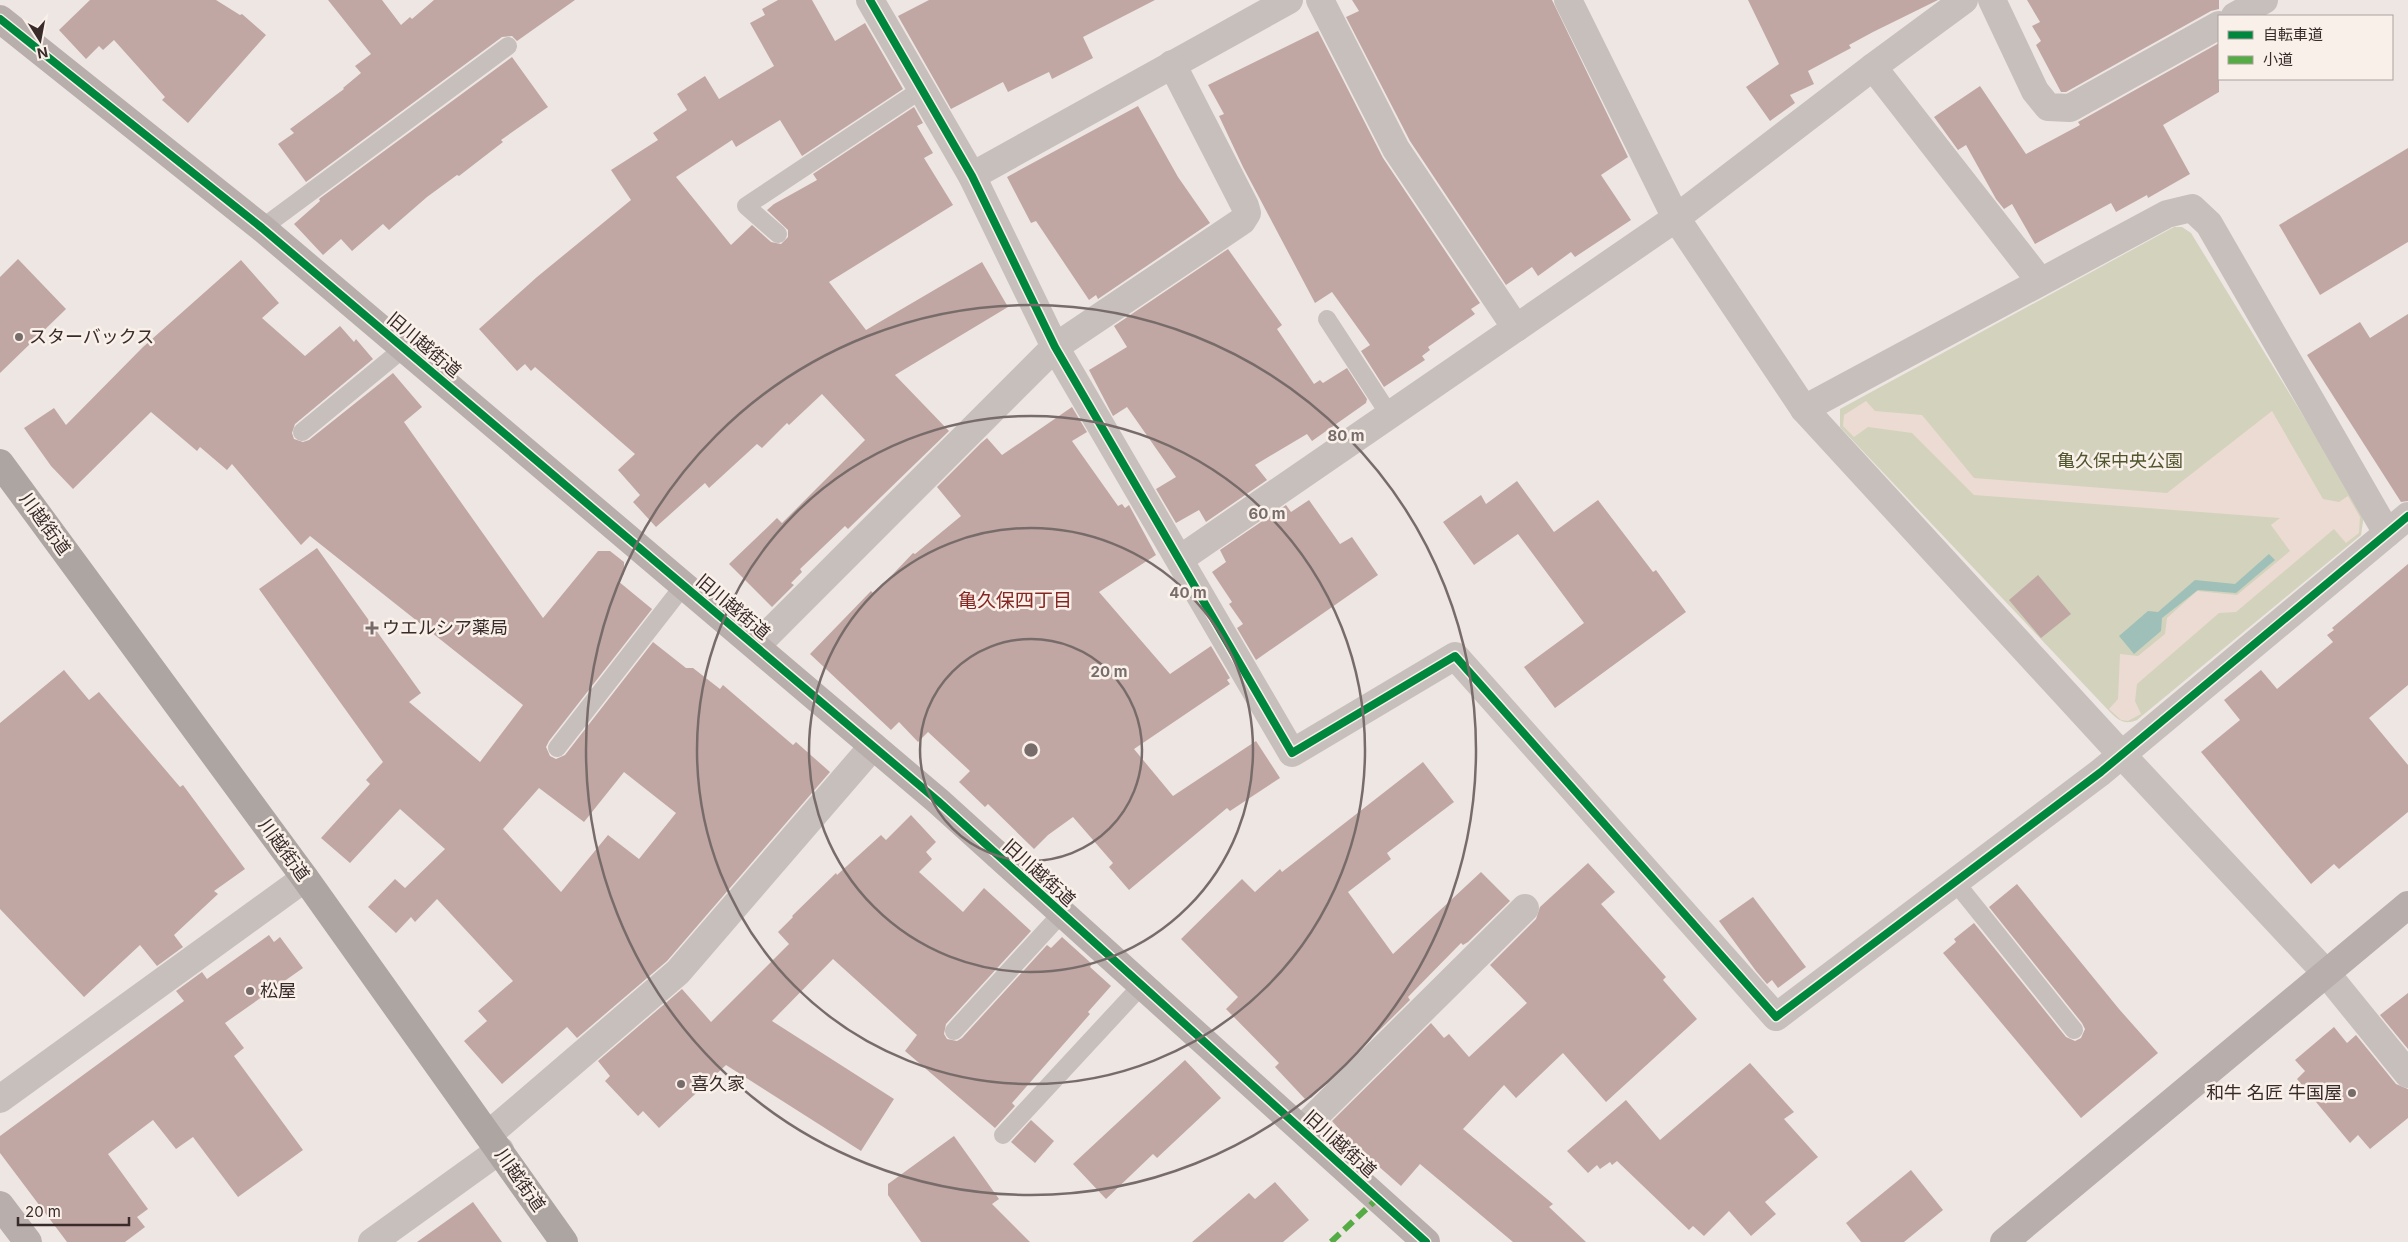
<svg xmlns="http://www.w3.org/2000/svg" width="2408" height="1242" font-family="Inter,'Noto Sans JP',sans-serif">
<rect width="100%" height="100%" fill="#eee6e2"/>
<!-- green -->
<path fill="#d3d2bd" d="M 2174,227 L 2182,227 L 2191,233 L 2364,515 L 2361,535 L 2137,720 C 2125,725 2119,721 2110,712 L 1840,427 L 1840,409 Z"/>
<!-- plaza -->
<path fill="#ecdbd2" d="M 1866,401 L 1875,411 L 1922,415 L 1974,478 L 2167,493 L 2272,411 L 2323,499 L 2339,502 L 2348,496 L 2360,517 L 2359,533 L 2346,543 L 2334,529 L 2236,612 L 2219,613 L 2137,684 L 2135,701 L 2141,714 L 2128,721 L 2121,720 L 2109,709 L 2118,699 L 2120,654 L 2138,656 L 2165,634 L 2167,618 L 2197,591 L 2237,595 L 2290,551 L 2271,525 L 2280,518 L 1974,495 L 1912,433 L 1868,427 L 1854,437 L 1843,426 L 1844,415 Z"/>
<!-- water -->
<path fill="#9fc0b9" d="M 2269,554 L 2275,560 L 2236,593 L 2198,590 L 2162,618 L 2161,631 L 2134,654 L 2119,636 L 2148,611 L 2158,612 L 2195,580 L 2235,584 Z"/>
<!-- building -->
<g fill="#c1a7a4" fill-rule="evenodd">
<path d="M 90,0 L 216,0 L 240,15 L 242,14 L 266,35 L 188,123 L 162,100 L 165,97 L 114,40 L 103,50 L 99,46 L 86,59 L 59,30 Z"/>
<path d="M 328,0 L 382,0 L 401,25 L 410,17 L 412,19 L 434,0 L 575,0 L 517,41 L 512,36 L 502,37 L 306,182 L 278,144 L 294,133 L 290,129 L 344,89 L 343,88 L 361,73 L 355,66 L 371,54 Z"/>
<path d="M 778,0 L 812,0 L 835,41 L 865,23 L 903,89 L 802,156 L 780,120 L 736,147 L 732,140 L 676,177 L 731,245 L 752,225 L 771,242 L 781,244 L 788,237 L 788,230 L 767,210 L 774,204 L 817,180 L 813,174 L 914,107 L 923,123 L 917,126 L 933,153 L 924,158 L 953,205 L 829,282 L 866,330 L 982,262 L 1008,307 L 895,375 L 949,431 L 848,529 L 845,526 L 800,569 L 802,572 L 791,583 L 794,585 L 772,607 L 729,564 L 777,518 L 782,523 L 865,440 L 822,394 L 789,425 L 787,423 L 762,448 L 757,444 L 709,488 L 705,483 L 656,527 L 633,502 L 640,495 L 618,470 L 635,454 L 535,367 L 531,371 L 525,364 L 517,371 L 479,329 L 537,277 L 631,200 L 611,170 L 658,140 L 653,133 L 687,110 L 677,94 L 705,76 L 719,99 L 774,66 L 750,23 L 765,15 L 762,9 Z"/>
<path d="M 929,0 L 1155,0 L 1083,37 L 1093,58 L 1052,79 L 1049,72 L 1008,92 L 1003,82 L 951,109 L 898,16 Z"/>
<path d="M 1352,0 L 1552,0 L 1628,157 L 1601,175 L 1631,220 L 1575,257 L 1571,252 L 1538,276 L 1532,267 L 1506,285 L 1410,141 L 1346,17 L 1359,11 Z"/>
<path d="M 1748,0 L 1938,0 L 1873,32 L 1849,45 L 1851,48 L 1808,71 L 1814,84 L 1790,95 L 1795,103 L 1770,121 L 1746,87 L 1779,64 Z"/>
<path d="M 2027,0 L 2219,0 L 2219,9 L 2211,11 L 2066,92 L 2061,92 L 2036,45 L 2041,41 L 2032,26 L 2040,22 Z"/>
<path d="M 1318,31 L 1383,158 L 1480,303 L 1471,309 L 1475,314 L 1428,347 L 1430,350 L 1422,356 L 1425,360 L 1384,387 L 1361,351 L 1370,345 L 1332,292 L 1315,303 L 1243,167 L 1219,116 L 1224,114 L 1208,85 Z"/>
<path d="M 2219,43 L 2219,92 L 2163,125 L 2190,174 L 2148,198 L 2147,195 L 2116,212 L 2111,203 L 2035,244 L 2012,204 L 2004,209 L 1996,199 L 1966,145 L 1958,150 L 1934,117 L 1980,86 L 2026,154 L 2080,125 L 2078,122 Z"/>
<path d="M 512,57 L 548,107 L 501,140 L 503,142 L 459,176 L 457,175 L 427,197 L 389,230 L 383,224 L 352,251 L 341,239 L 323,255 L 294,224 L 320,201 L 319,199 Z"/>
<path d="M 1138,106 L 1178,177 L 1210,223 L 1098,299 L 1096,295 L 1089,300 L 1036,221 L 1031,223 L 1007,177 Z"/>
<path d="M 2408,148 L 2408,242 L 2320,295 L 2279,225 Z"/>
<path d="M 1228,249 L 1282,325 L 1277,329 L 1314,384 L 1320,380 L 1323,383 L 1347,368 L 1367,399 L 1366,403 L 1312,441 L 1307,434 L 1255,465 L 1267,480 L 1206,522 L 1199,510 L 1176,523 L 1156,489 L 1176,477 L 1127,407 L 1113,416 L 1089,370 L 1127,347 L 1114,326 Z"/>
<path d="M 18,259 L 66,309 L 0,373 L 0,277 Z"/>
<path d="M 241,260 L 279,303 L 262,318 L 305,356 L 340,326 L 354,342 L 356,339 L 373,359 L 295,424 L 292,433 L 294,439 L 303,442 L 309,440 L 393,373 L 422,407 L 404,422 L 543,618 L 598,551 L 610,551 L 624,562 L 624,574 L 618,581 L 652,609 L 549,741 L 546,747 L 550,756 L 556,759 L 565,755 L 653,642 L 686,668 L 693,668 L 720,689 L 723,685 L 793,745 L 796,742 L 830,772 L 667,961 L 577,1038 L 567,1027 L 502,1084 L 464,1041 L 487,1021 L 478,1011 L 513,981 L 437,899 L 415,922 L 411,917 L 396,933 L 368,907 L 395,879 L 405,888 L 445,849 L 400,809 L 350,863 L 321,838 L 370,784 L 366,780 L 383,762 L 259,589 L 317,548 L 421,693 L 409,702 L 480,762 L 523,705 L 310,536 L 301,545 L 232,464 L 227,470 L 200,447 L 197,451 L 151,412 L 73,489 L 51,466 L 24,428 L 54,408 L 66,425 L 143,347 ZM 624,772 L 676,813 L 639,859 L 608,835 L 561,892 L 503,829 L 539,788 L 584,822 Z"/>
<path d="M 2408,314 L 2408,501 L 2401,502 L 2307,355 L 2360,322 L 2370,338 Z"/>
<path d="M 1072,407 L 1087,432 L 1072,441 L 1118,506 L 1122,504 L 1125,508 L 1129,505 L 1156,555 L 1099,592 L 1170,674 L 1211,646 L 1230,678 L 1227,680 L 1230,684 L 1134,749 L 1173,796 L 1256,741 L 1280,778 L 1230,811 L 1227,808 L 1129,890 L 1109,867 L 1113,863 L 1073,817 L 1048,835 L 1034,849 L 988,804 L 985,807 L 959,782 L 970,771 L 928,732 L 918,742 L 899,722 L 891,730 L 810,654 L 871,591 L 874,594 L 913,553 L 915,554 L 961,516 L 937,487 L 981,443 L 987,438 L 1002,455 Z"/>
<path d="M 1517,481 L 1554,532 L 1598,500 L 1653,572 L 1656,570 L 1686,612 L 1555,708 L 1524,667 L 1584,623 L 1518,534 L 1474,565 L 1443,522 L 1481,495 L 1486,504 Z"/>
<path d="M 1309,500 L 1340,544 L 1352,537 L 1378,575 L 1256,660 L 1237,628 L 1243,624 L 1229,604 L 1232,602 L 1212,572 L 1226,562 L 1220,550 L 1286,505 L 1291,512 Z"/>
<path d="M 2408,564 L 2408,685 L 2369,718 L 2408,765 L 2408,812 L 2339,869 L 2334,864 L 2311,884 L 2201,752 L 2240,720 L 2224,700 L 2261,670 L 2277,689 L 2333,642 L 2327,635 L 2334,630 L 2332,628 Z"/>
<path d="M 2038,575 L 2071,614 L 2041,638 L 2009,600 Z"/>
<path d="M 64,670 L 89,700 L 99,692 L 180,787 L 183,785 L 245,869 L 214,891 L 218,894 L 174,935 L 183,947 L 157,966 L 140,945 L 84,997 L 0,909 L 0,723 Z"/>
<path d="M 1423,762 L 1454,802 L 1387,853 L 1391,859 L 1348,892 L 1393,954 L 1481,872 L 1510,901 L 1468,942 L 1463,945 L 1461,943 L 1408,997 L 1410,1000 L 1311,1098 L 1309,1096 L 1305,1099 L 1275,1067 L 1279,1063 L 1226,1009 L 1238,997 L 1181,939 L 1242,879 L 1255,892 L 1280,869 L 1282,872 Z"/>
<path d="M 911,815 L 936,842 L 926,852 L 932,859 L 919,872 L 963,912 L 984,888 L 1031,931 L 946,1024 L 944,1034 L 947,1039 L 957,1041 L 962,1038 L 1047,945 L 1051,948 L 1062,937 L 1092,964 L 1090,967 L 1111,986 L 1088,1012 L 1090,1014 L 1012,1103 L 1015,1106 L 995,1128 L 905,1051 L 917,1035 L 833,959 L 772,1021 L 894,1099 L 861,1151 L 726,1065 L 659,1128 L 643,1111 L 638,1116 L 605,1081 L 610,1076 L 598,1061 L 682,989 L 711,1022 L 789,944 L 778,932 L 793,917 L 792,916 L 836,873 L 837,875 L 881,835 L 886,840 Z"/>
<path d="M 1588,863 L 1615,892 L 1601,904 L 1666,977 L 1663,980 L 1697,1019 L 1606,1102 L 1563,1053 L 1516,1098 L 1504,1085 L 1463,1129 L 1553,1204 L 1549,1207 L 1586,1242 L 1513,1242 L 1420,1164 L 1401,1186 L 1361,1151 L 1359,1152 L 1332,1121 L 1431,1023 L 1444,1038 L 1449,1034 L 1469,1057 L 1527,1003 L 1490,965 L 1536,919 L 1540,907 Z"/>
<path d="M 2017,884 L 2119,1009 L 2158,1053 L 2081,1118 L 1943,953 L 1956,942 L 1954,939 L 1974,923 L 2066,1037 L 2075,1041 L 2081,1038 L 2085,1029 L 2082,1023 L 1989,907 Z"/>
<path d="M 1753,897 L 1806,967 L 1778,988 L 1772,980 L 1767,984 L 1756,971 L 1719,921 Z"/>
<path d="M 269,935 L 274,942 L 280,937 L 303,968 L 225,1023 L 244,1048 L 234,1056 L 303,1150 L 238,1197 L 193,1137 L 176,1149 L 153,1120 L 108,1154 L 148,1209 L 137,1217 L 145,1227 L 125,1242 L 67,1242 L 0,1153 L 0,1136 L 184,1001 L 176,991 L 202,972 L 207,979 Z"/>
<path d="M 2408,993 L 2408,1049 L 2380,1015 Z"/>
<path d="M 2334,1027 L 2347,1043 L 2356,1035 L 2396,1084 L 2408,1089 L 2408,1118 L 2370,1149 L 2358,1135 L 2350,1143 L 2297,1079 L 2305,1071 L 2295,1060 Z"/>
<path d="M 1185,1060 L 1221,1098 L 1157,1158 L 1153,1154 L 1106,1199 L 1073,1164 Z"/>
<path d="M 1750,1063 L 1794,1112 L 1784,1119 L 1818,1157 L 1765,1202 L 1776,1214 L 1751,1236 L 1729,1211 L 1704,1236 L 1693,1226 L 1689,1230 L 1617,1161 L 1612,1165 L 1610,1162 L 1600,1169 L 1597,1165 L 1588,1173 L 1567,1151 L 1626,1100 L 1660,1140 Z"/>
<path d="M 1031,1120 L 1054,1141 L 1035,1163 L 1011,1142 Z"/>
<path d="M 954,1136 L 999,1199 L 992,1204 L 1030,1242 L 921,1242 L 888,1195 L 888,1184 Z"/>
<path d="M 1911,1170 L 1943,1210 L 1904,1242 L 1861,1242 L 1846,1223 Z"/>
<path d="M 1275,1182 L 1309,1220 L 1283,1242 L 1192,1242 L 1249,1193 L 1255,1199 Z"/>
<path d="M 473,1202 L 502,1242 L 417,1242 Z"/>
</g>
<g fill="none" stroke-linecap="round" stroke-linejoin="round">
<!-- lane -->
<g stroke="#c7bfbc" stroke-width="18">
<path d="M 262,228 L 508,46"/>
<path d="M 778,234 L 746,206 L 922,89"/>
<path d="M 1327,319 L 1389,414"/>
<path d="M 302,432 L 404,348"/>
<path d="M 557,748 L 684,585"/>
<path d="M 1956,883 L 2074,1030"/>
<path d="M 954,1031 L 1062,913"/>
<path d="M 1003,1135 L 1142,985"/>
</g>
<!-- street -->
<g stroke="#c7bfbc" stroke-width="28">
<path d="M 870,0 L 972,176 L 1055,347 L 1292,753 L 1455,656 L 1776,1017 L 2101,772 L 2408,516"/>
<path d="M 1320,0 L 1396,149 L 1516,328"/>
<path d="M 1568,0 L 1676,218 L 1804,409 L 2122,755 L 2326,973 L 2408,1074"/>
<path d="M 1992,0 L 2035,91 L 2048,107 L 2070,108 L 2219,25"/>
<path d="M 2235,16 L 2264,0"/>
<path d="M 1873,67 L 2040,281"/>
<path d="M 972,176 L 1289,0"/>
<path d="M 1804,409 L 2167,214 L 2192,208 L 2209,224 L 2387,533"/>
<path d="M 1180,559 L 1676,218 L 1873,67 L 1964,0"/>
<path d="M 756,646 L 1055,347 L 1242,221 L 1247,213 L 1245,206 L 1172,64"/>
<path d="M 0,1099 L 305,878"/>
<path d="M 1302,1129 L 1525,908"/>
<path d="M 488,1135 L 678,972 L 873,746"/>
<path d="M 372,1242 L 500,1150"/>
</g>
<!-- secondary -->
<g stroke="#b8aeac" stroke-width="28">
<path d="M 0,19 L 262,228 L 873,746 L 938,801 L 1426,1242"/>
<path d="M 0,1205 L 28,1242"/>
<path d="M 2004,1242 L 2408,905"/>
</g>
<!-- highway -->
<path stroke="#ada5a1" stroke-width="28" d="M 0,463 L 305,878 L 564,1242"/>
<!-- quiet -->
<path stroke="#55ab44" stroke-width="6" stroke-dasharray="12 6" stroke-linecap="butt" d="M 1331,1242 L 1378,1198"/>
<defs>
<g id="cycleway">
<path d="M 870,0 L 972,176 L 1055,347 L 1292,753 L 1455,656 L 1776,1017 L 2101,772 L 2408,516"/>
<path d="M 0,19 L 262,228 L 873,746 L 938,801 L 1426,1242"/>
</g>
</defs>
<!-- cycleway casing -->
<use href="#cycleway" stroke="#faf0ea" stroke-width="11"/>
<!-- cycleway -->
<use href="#cycleway" stroke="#00873e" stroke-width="8"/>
</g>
<!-- distance rings -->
<g fill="none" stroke="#786c6a" stroke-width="2.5">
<circle cx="1031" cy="750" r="111"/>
<circle cx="1031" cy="750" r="222"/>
<circle cx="1031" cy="750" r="334"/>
<circle cx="1031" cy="750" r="445"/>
</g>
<!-- markers -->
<g fill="#786c6a" stroke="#faf0ea" stroke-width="2">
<circle cx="19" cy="337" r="5"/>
<path d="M369.5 620.5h5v5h5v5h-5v5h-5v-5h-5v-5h5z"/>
<circle cx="250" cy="991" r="5"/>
<circle cx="681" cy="1084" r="5"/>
<circle cx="2352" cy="1093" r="5"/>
</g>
<g text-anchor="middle" stroke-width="5" stroke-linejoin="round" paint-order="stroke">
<!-- poi labels -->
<g font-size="18" fill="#382b29" stroke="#faf0ea" text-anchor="start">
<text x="29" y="343">スターバックス</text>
<text x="382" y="634">ウエルシア薬局</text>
<text x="260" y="997">松屋</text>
<text x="691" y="1090">喜久家</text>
<text x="2342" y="1099" text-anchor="end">和牛 名匠 牛国屋</text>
</g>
<!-- street labels -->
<g font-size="18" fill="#382b29" stroke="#faf0ea">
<text transform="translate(424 345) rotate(40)" y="6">旧川越街道</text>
<text transform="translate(45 524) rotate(54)" y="6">川越街道</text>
<text transform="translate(733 607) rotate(40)" y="6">旧川越街道</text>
<text transform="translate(284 850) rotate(54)" y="6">川越街道</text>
<text transform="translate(1039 873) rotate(42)" y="6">旧川越街道</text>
<text transform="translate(1340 1144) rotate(42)" y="6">旧川越街道</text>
<text transform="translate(520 1180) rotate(55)" y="6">川越街道</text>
</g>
<!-- park labels -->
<g font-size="18" fill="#4f562d" stroke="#faf0ea">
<text x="2120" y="467">亀久保中央公園</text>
</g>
<!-- neighbourhood labels -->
<g font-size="19" fill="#862623" stroke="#faf0ea">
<text x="1015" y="607">亀久保四丁目</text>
</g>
</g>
<circle cx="1031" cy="750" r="8" fill="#786c6a" stroke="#faf0ea" stroke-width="2.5"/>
<g font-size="15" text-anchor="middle" font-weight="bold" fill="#786c6a" stroke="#faf0ea" stroke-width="5" stroke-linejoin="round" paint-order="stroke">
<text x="1346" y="441">80 m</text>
<text x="1267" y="519">60 m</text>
<text x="1188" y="598">40 m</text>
<text x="1109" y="677">20 m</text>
</g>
<!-- legend -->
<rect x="2218" y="15" width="175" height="65" fill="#faf0ea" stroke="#aca19d"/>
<rect x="2228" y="31" width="25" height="8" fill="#00873e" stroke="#aca19d"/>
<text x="2263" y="40" font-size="15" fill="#382b29">自転車道</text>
<rect x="2228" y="56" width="25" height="8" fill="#55ab44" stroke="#aca19d"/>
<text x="2263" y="65" font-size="15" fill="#382b29">小道</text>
<!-- north arrow -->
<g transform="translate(40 40) rotate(169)" stroke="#faf0ea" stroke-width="4" paint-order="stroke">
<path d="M0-4L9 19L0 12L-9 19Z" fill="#382b29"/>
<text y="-8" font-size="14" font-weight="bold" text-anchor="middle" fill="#382b29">N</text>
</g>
<!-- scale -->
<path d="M18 1217v8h111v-8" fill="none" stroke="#382b29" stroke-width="2.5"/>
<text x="25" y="1217" font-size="15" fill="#382b29" stroke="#faf0ea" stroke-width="4" paint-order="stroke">20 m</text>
</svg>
